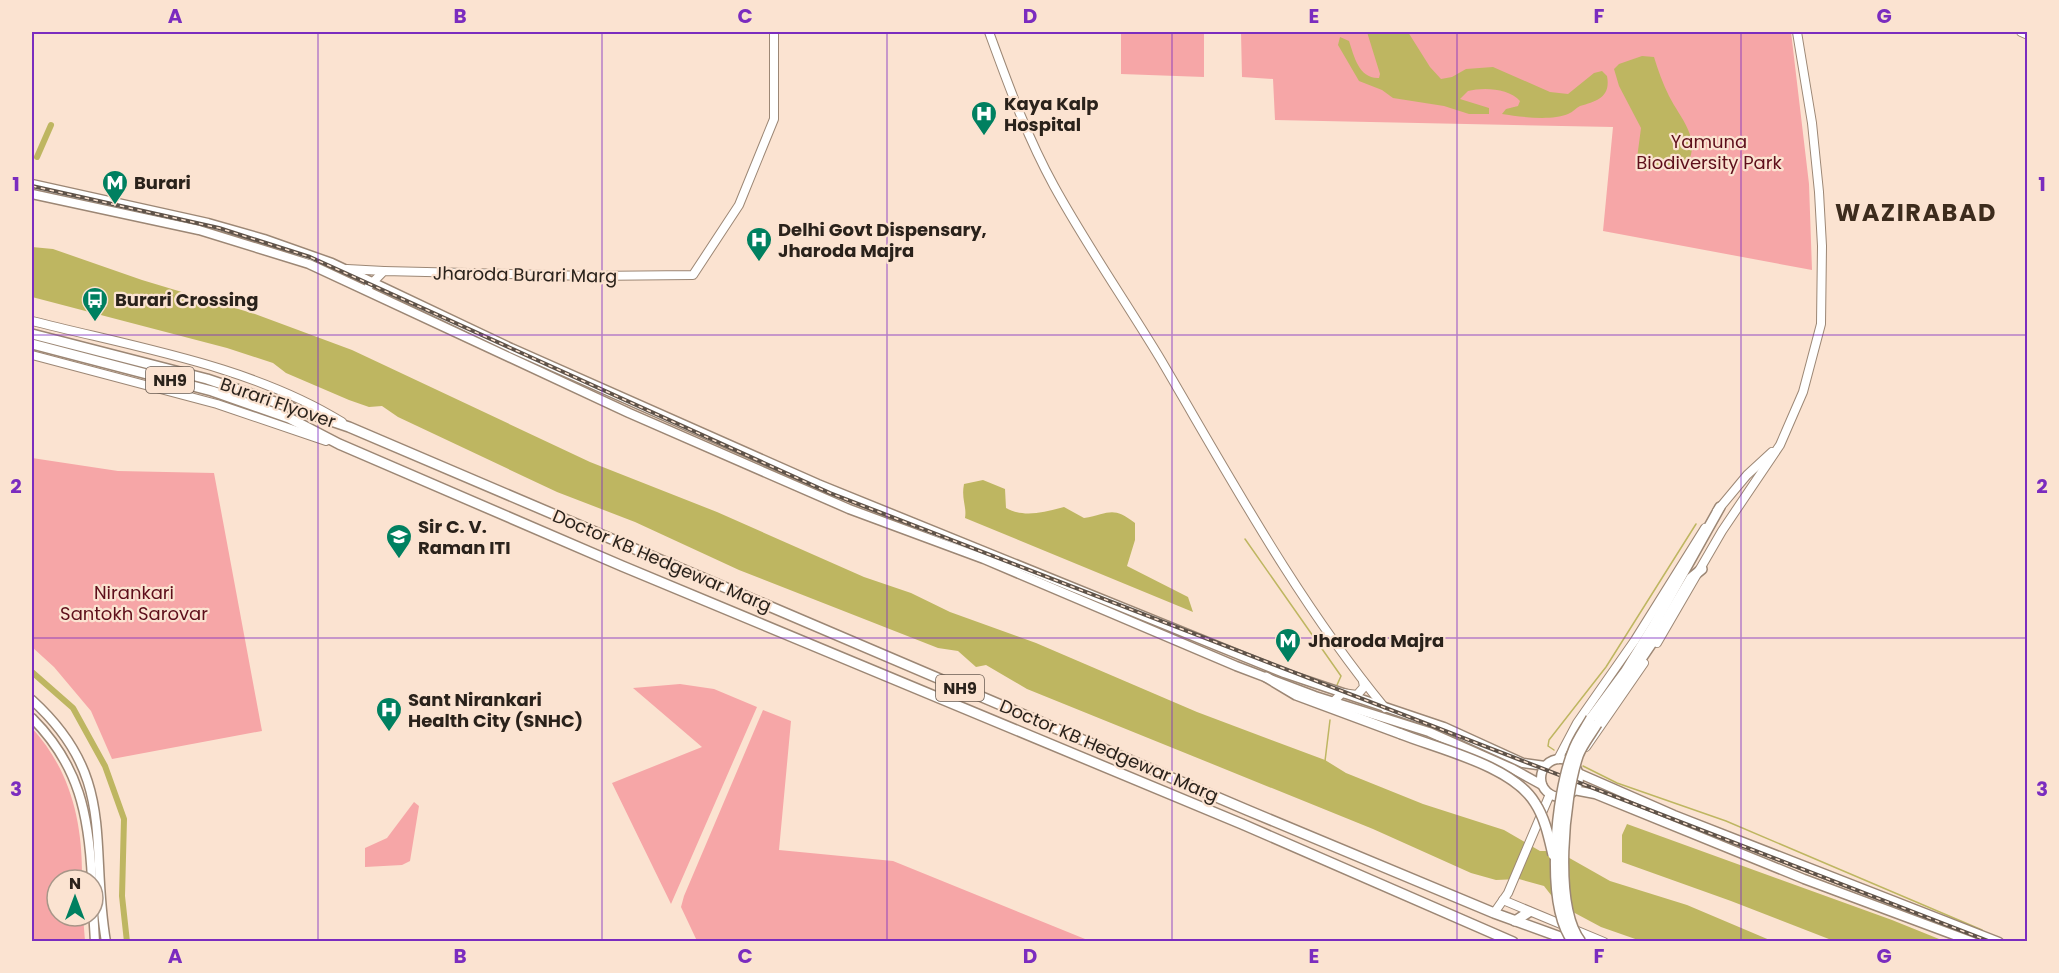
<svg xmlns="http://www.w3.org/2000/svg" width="2059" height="973" font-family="Poppins,sans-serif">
<rect width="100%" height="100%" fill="#fbe3d1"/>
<!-- green -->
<g fill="#f6a6a7">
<path d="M 1121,32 L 1204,32 L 1204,77 L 1121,74 Z"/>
<path d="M 1241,32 L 1791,32 L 1809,184 L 1812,270 L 1603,231 L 1613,127 L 1275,120 L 1273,79 L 1242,77 Z"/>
<path d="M 32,458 L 118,471 L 214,473 L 262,731 L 112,759 L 91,711 L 54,667 L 32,647 Z"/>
<path d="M 680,684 L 714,689 L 757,707 L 671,904 L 612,783 L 702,747 L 633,688 Z"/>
<path d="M 763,710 L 791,721 L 779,850 L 893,861 L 1090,941 L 697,941 L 681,907 L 684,896 Z"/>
<path d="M 32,728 C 71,771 83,823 82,880 L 57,880 L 57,916 L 83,916 L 85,941 L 32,941 Z"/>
<path d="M 414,802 L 419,806 L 410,861 L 402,865 L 365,867 L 365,848 L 387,838 Z"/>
</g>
<!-- water -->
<g fill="#beb661">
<path d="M 1367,32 L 1408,32 L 1430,67 L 1441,79 L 1452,77 L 1466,69 L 1493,67 L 1550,92 L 1568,94 L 1594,73 L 1602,71 L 1607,76 C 1611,97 1597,101 1580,106 C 1576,108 1573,112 1568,114 C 1551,121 1521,117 1502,114 L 1506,109 L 1518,106 L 1520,101 C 1509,88 1483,87 1468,91 L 1460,99 L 1489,108 L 1489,114 L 1469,114 L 1444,106 L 1393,98 L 1382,90 L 1359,81 L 1338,45 L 1340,37 L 1349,41 C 1354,56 1359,79 1379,78 L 1380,74 Z"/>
<path d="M 1642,56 L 1654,57 C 1658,70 1663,84 1669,96 C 1680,118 1702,139 1687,164 L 1645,171 L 1636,166 L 1641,128 L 1619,86 L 1614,69 L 1619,64 Z"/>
<path d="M 32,247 L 53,249 L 142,280 L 255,314 L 352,350 L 590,462 L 717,512 L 864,577 L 911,593 L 950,612 L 1036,643 L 1197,712 L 1325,760 L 1346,773 L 1423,804 L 1504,830 L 1540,851 L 1557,851 L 1610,881 L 1687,905 L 1772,941 L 1641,941 L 1601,927 L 1558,904 L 1544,886 L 1519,879 L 1496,880 L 1471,873 L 1373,829 L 1027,689 L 986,665 L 976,667 L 958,651 L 938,648 L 739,570 L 635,522 L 557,492 L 398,417 L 382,406 L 369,407 L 349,400 L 286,373 L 273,363 L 227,348 L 32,297 Z"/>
<path d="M 983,480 L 1005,489 L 1006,508 C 1024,518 1045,512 1064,507 L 1084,518 C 1109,514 1112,505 1135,523 L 1135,540 L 1127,566 L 1188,597 L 1193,612 L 965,518 C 967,506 961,499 964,484 Z"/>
<path d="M 1627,824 L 1892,920 L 1944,941 L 1834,941 L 1731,901 L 1622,862 L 1622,835 Z"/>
</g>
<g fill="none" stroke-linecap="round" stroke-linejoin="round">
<!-- stream -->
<g stroke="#beb661" stroke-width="1.5">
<path d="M 1245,539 L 1341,676 L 1337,685"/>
<path d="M 1554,750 L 1548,746 L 1549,740 L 1606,667 L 1696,524"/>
<path d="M 1325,761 L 1330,720"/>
<path d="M 1583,766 L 1617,783 L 1726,821 L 1982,930"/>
</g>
<!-- canal -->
<g stroke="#beb661" stroke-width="6">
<path d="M 37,157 L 51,125"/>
<path d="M 32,672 L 73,708 L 105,766 L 124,819 L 122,896 L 127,942"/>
</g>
<defs>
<g id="tertiary">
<path d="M 989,32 C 1008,84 1027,137 1054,186 C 1087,246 1126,302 1161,360 C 1231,479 1297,601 1385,708"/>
<path d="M 2021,32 L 2028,35"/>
<path d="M 347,269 L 384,271"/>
<path d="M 369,286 L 384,271 L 588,276 L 693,275 L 739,205 L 774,119 L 774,32"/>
<path d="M 32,321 C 134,347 252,366 342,422"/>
<path d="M 32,355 L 217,404 L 326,441"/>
<path d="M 1717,511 L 1747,475 L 1772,452"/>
<path d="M 1657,643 L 1722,531 L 1780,445 L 1803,392 L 1821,324 L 1822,246 L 1819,192 L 1812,123 L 1797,32"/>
<path d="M 1333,702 L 1342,693 L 1357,695 L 1364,687 L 1363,681"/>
<path d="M 1586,747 L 1644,663"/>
<path d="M 1558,759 L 1577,723 L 1635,640 L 1705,528"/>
<path d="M 1503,900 L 1604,942"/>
<path d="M 1494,913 L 1508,893 L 1550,794"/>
</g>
<g id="secondary">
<path d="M 32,184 L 208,223 L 264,239 L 332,263 L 511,348 L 818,484 L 1284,673 L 1444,727 L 1523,763 L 1545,766"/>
<path d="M 32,194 L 199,230 L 309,264 L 629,413 L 849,509 L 984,559 L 1236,666 L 1315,696 L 1429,732 L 1513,769 L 1542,785"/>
<path d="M 32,700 C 118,778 89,843 106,942"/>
<path d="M 32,718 C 79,765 89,815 92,880"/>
<circle cx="1560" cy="778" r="19"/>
<path d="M 1578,773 L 1674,815 L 1999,942"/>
<path d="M 1574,790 L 1595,794 L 1804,879 L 1973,942"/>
<path d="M 93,909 L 95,942"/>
</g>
<g id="trunk">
<path d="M 32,334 L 207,379 L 349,427 L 1247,810 L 1494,913 L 1574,942"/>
<path d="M 32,344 L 212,391 L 289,418 L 339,444 L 622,566 L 1242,824 L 1513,942"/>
<path d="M 1266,677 L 1296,695 L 1401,734"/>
<path d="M 1591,718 L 1625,672 L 1654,625 L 1720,507"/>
<path d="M 1597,724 L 1656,637 L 1691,578 L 1702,569"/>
<path d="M 1515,921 L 1529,912"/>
</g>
</defs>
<!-- tertiary casing -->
<use href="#tertiary" stroke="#9c8775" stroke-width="10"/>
<!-- secondary casing -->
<use href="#secondary" stroke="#9c8775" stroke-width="11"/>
<!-- trunk casing -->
<use href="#trunk" stroke="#9c8775" stroke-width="12"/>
<!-- tertiary -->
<use href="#tertiary" stroke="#fff" stroke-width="8"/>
<!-- secondary -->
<use href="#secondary" stroke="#fff" stroke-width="8"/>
<!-- trunk -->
<use href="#trunk" stroke="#fff" stroke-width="9"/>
<defs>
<path id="rail" d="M 32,186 L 219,228 L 310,257 L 830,493 L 1991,942"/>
</defs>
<!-- rail casing -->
<use href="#rail" stroke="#5f5349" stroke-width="4"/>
<!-- rail -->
<use href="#rail" stroke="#fbe3d1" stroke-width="1.5" stroke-dasharray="4.5" stroke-linecap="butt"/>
<defs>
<g id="trunk-bridge">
<path d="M 1401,734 C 1439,749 1513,766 1535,803 C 1545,818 1549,838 1553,855"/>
<path d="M 1573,942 C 1544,904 1556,793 1573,751 C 1577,739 1585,729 1591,718"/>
<path d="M 1581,942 C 1553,906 1564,798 1578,756 C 1582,745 1591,734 1597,724"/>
</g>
</defs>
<!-- trunk-bridge casing -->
<use href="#trunk-bridge" stroke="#9c8775" stroke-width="12" stroke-linecap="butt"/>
<!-- trunk-bridge -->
<use href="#trunk-bridge" stroke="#fff" stroke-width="9"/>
</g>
<!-- grid -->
<path fill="none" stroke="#7b2cbf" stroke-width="1.5" stroke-opacity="0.55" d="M 318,32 L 318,942M 602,32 L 602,942M 887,32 L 887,942M 1172,32 L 1172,942M 1457,32 L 1457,942M 1741,32 L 1741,942M 32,335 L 2028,335M 32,638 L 2028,638"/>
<!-- icons -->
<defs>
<symbol id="hospital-pin" viewBox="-11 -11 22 30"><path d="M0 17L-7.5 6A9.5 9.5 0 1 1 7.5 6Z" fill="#008060" stroke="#fbe3d1"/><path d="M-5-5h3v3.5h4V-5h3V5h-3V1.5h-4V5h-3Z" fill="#fff"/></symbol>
<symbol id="metro-pin" viewBox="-11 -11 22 30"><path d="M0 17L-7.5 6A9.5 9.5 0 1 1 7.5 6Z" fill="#008060" stroke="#fbe3d1"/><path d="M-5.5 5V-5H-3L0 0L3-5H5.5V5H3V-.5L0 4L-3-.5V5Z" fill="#fff"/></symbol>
<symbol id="bus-pin" viewBox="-11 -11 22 30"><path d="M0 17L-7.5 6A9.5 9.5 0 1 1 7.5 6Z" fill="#008060" stroke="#fbe3d1"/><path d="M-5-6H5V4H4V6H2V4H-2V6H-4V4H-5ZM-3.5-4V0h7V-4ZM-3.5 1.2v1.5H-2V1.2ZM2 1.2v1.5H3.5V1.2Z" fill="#fff"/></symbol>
<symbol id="university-pin" viewBox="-11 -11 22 30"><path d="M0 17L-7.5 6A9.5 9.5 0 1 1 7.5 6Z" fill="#008060" stroke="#fbe3d1"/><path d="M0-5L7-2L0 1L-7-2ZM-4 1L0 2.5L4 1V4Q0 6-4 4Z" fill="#fff"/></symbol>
</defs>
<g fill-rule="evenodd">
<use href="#hospital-pin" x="969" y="99" width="30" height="40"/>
<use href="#metro-pin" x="100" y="168" width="30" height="40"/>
<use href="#hospital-pin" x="744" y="225" width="30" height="40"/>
<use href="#bus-pin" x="80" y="285" width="30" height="40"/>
<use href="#university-pin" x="384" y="522" width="30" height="40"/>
<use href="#metro-pin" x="1273" y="626" width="30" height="40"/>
<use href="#hospital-pin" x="374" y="695" width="30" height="40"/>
</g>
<g text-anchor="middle" stroke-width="4.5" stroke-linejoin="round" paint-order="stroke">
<!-- shield labels -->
<g fill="#fbe3d1" stroke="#695c52" stroke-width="1.5">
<rect x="146" y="367" width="48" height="26" rx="4.5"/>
<rect x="936" y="675" width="48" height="26" rx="4.5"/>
</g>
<g font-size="16" font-weight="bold" fill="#2a221b">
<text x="170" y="386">NH9</text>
<text x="960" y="694">NH9</text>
</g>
<!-- poi labels -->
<g font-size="18" font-weight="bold" fill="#2a221b" stroke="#fbe3d1" text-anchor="start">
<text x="1004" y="110">Kaya Kalp<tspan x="1004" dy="21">Hospital</tspan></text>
<text x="134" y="189">Burari</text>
<text x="778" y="236">Delhi Govt Dispensary,<tspan x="778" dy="21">Jharoda Majra</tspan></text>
<text x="115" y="306">Burari Crossing</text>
<text x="418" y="533">Sir C. V.<tspan x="418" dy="21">Raman ITI</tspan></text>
<text x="1308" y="647">Jharoda Majra</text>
<text x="408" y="706">Sant Nirankari<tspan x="408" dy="21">Health City (SNHC)</tspan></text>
</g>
<!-- park labels -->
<g font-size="18" fill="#5e0f1b" stroke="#fbe3d1">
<text x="1709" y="148">Yamuna<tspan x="1709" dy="21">Biodiversity Park</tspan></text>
<text x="134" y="599">Nirankari<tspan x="134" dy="21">Santokh Sarovar</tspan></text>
</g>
<!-- street labels -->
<g font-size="18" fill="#2a221b" stroke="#fbe3d1">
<text transform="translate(525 275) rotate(1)" y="6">Jharoda Burari Marg</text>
<text transform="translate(278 403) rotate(19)" y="6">Burari Flyover</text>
<text transform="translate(662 561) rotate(23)" y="6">Doctor KB Hedgewar Marg</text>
<text transform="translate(1109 751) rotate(23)" y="6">Doctor KB Hedgewar Marg</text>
</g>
<!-- district labels -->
<g font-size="24" font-weight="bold" letter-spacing="1.5" fill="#3d2c1d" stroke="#fbe3d1">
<text x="1916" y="221">WAZIRABAD</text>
</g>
</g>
<!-- border -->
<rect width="2059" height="973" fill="none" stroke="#fbe3d1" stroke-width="66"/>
<!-- north arrow -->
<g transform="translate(75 898)"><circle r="28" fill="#fbe3d1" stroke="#a79688" stroke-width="1.5"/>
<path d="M0-4.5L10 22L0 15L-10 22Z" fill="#008060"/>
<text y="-9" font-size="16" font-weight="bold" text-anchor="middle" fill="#2a221b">N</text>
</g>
<rect x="33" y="33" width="1993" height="907" fill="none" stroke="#7b2cbf" stroke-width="2"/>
<g font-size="20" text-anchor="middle" font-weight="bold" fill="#7b2cbf">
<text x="175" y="23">A</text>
<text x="460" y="23">B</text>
<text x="745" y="23">C</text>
<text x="1030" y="23">D</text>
<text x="1314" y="23">E</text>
<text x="1599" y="23">F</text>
<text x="1884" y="23">G</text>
<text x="16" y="191">1</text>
<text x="2042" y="191">1</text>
<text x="16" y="493">2</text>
<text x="2042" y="493">2</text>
<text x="16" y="796">3</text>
<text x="2042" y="796">3</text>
<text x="175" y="963">A</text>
<text x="460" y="963">B</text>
<text x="745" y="963">C</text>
<text x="1030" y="963">D</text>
<text x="1314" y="963">E</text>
<text x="1599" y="963">F</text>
<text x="1884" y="963">G</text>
</g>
</svg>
